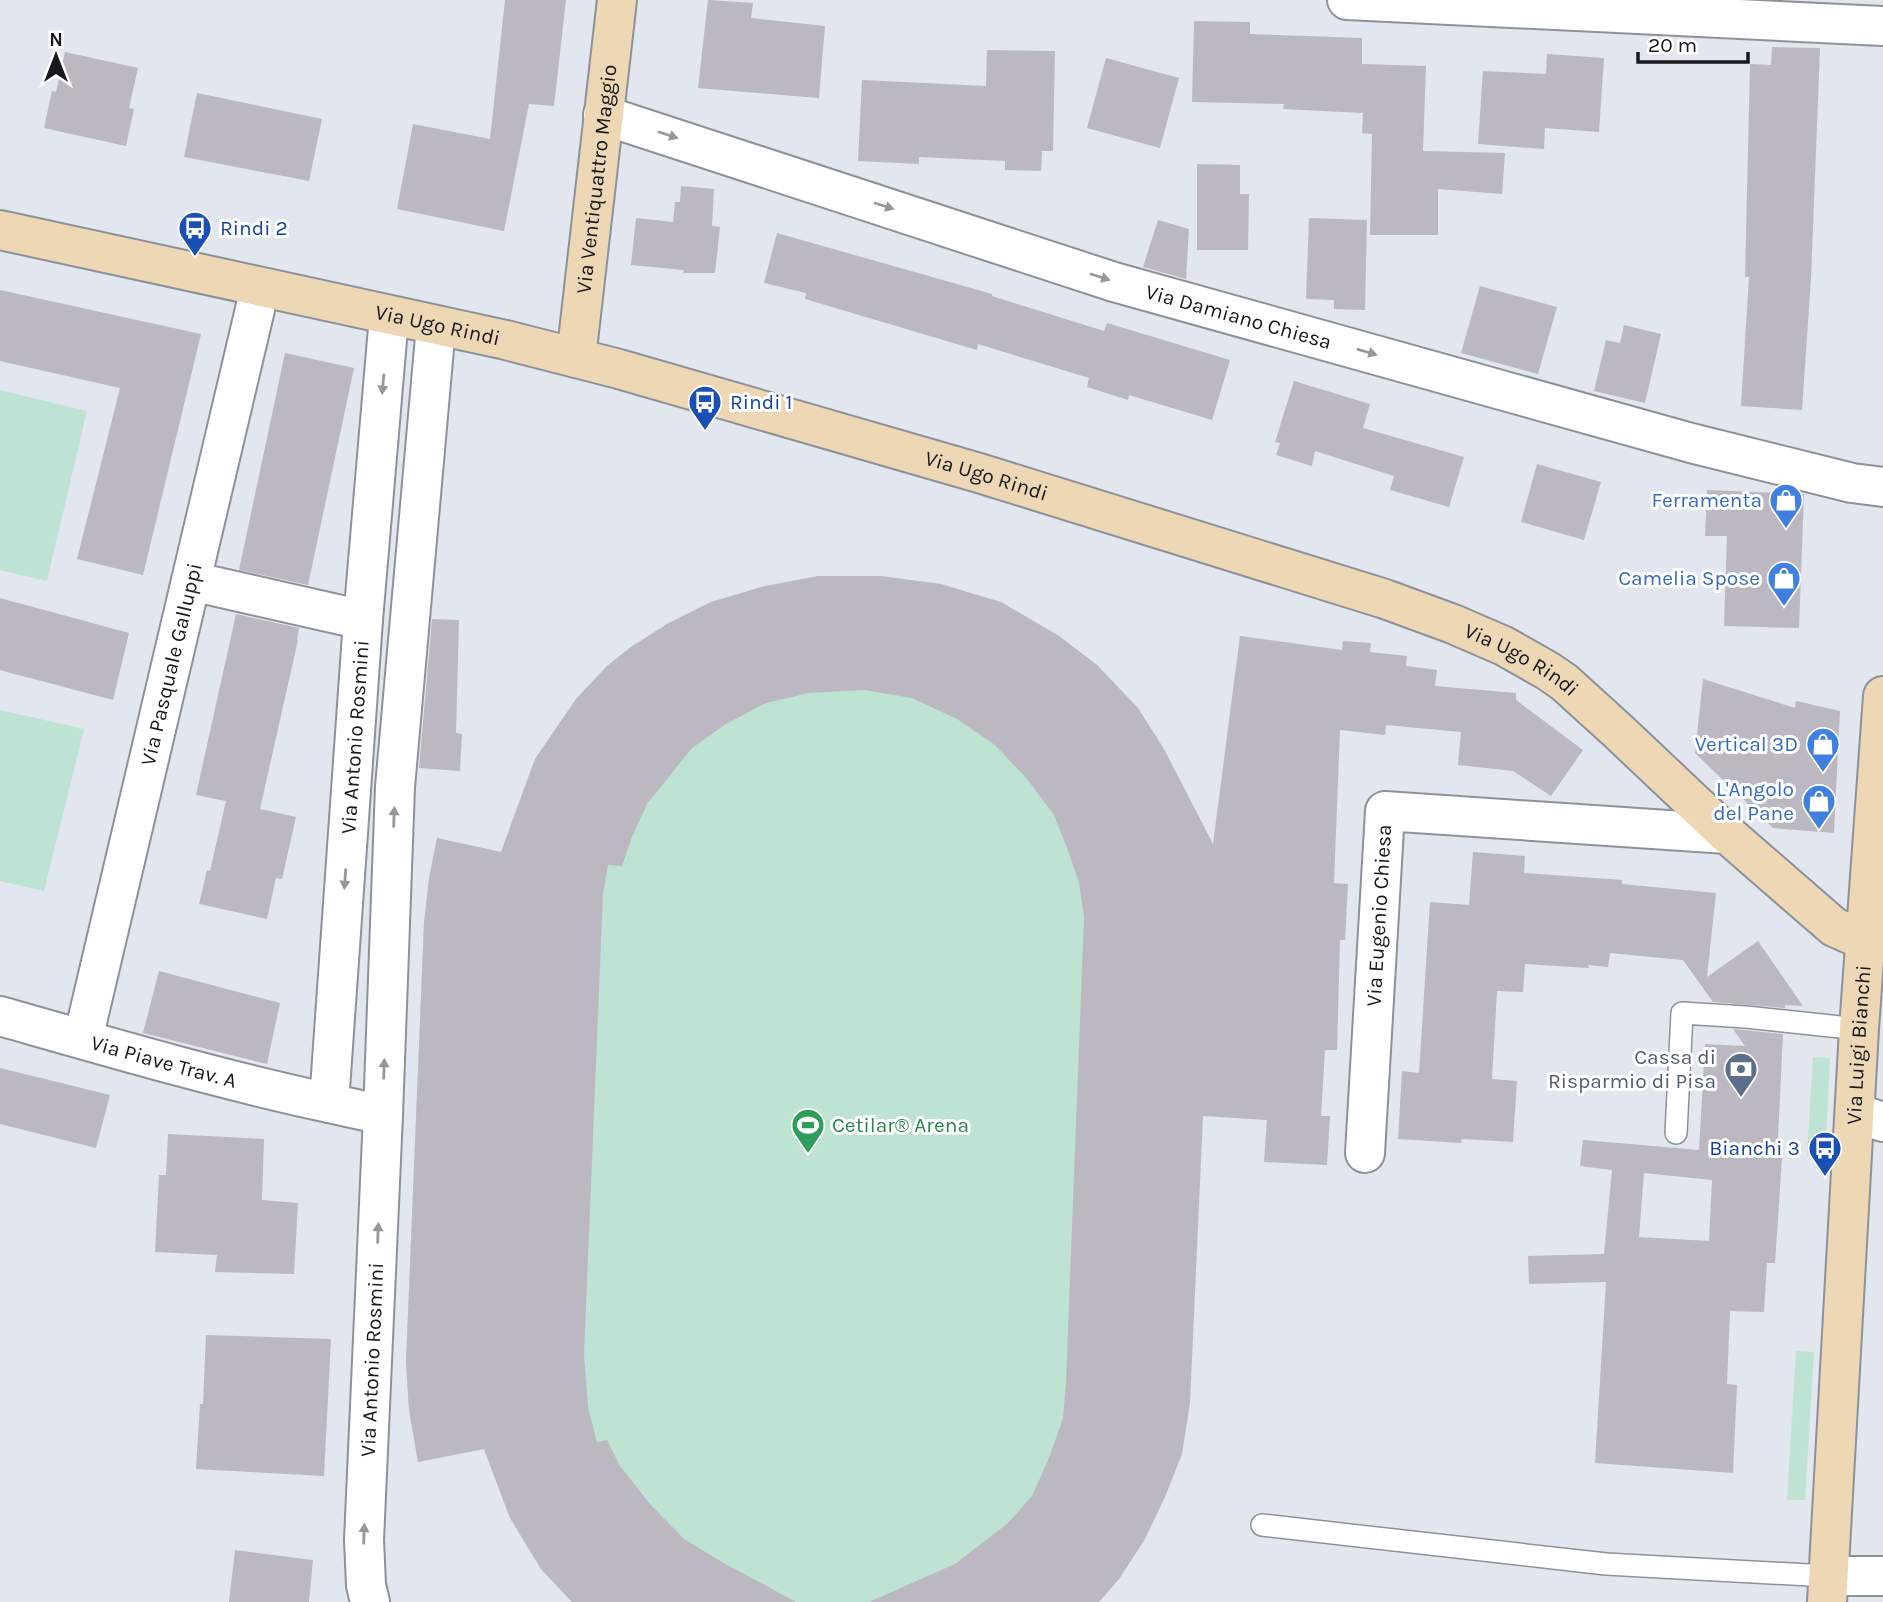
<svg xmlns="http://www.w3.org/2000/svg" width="1883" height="1602" font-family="Karla,sans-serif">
<rect width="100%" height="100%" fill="#e1e6ef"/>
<!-- green -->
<g fill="#bfe3d2">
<path d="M 0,390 L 87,411 L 47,581 L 0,570 Z"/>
<path d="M 765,586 L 1001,602 L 1059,636 L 1097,665 L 1138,708 L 1145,1539 L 1119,1579 L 1099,1602 L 572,1602 L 541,1569 L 510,1518 L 484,1449 L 418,1462 L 409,1410 L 406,1362 L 424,923 L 429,878 L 437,838 L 501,852 L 535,759 L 576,699 L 607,666 L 631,647 L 667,624 L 711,602 Z"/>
<path d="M 0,710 L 84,729 L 44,891 L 0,881 Z"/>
<path d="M 1813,1057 L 1830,1058 L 1825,1157 L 1807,1156 Z"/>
<path d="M 1796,1351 L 1814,1352 L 1805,1500 L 1787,1500 Z"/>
</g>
<!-- building -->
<g fill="#bbb8c1" fill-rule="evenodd">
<path d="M 505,0 L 566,0 L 554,106 L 529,104 L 504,231 L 397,209 L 413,124 L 490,139 Z"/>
<path d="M 708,0 L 753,3 L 751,18 L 825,26 L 819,98 L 698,88 Z"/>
<path d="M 1194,21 L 1250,22 L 1250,34 L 1362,38 L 1362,64 L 1426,66 L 1423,151 L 1505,153 L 1502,194 L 1438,189 L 1438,235 L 1370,235 L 1372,134 L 1362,133 L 1363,113 L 1283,109 L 1284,104 L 1192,102 Z"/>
<path d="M 1772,47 L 1820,48 L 1811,279 L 1802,410 L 1741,406 L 1749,277 L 1745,277 L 1750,64 L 1771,65 Z"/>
<path d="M 987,50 L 1055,51 L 1053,151 L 1042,151 L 1041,171 L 1005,170 L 1005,161 L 919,157 L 919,164 L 858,161 L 862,80 L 986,86 Z"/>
<path d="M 65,52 L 138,68 L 129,108 L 134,109 L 126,146 L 44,128 L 52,91 L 56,92 Z"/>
<path d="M 1547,54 L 1604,58 L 1599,132 L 1545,128 L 1544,149 L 1478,144 L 1483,71 L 1546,74 Z"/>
<path d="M 1106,58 L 1179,78 L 1160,148 L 1087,128 Z"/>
<path d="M 197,93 L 322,119 L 309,181 L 184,157 Z"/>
<path d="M 1197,164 L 1240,165 L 1240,194 L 1249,194 L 1248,250 L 1197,250 Z"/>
<path d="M 681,186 L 714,189 L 712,226 L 720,227 L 715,273 L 683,273 L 684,270 L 631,265 L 636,218 L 673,222 L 675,202 L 680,202 Z"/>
<path d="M 1309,218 L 1367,220 L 1365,310 L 1334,309 L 1334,300 L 1306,299 Z"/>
<path d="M 1158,220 L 1189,229 L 1186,279 L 1143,267 Z"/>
<path d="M 777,233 L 992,294 L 992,296 L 1104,331 L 1107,323 L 1230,360 L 1212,420 L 1129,395 L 1128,400 L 1087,387 L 1089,378 L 978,344 L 977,350 L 805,299 L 806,293 L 764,283 Z"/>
<path d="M 1480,286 L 1557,307 L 1538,374 L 1461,353 Z"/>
<path d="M 0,290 L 201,334 L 143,575 L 77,559 L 120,388 L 0,361 Z"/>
<path d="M 1624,325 L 1661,334 L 1645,403 L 1594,391 L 1606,340 L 1620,343 Z"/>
<path d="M 285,353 L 354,368 L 308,585 L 239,570 Z"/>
<path d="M 1294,381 L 1370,404 L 1363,428 L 1464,457 L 1449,507 L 1390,490 L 1394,476 L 1315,451 L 1312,466 L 1276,455 L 1280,443 L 1275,442 Z"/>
<path d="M 1537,464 L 1601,482 L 1584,540 L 1521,522 Z"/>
<path d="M 1707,490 L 1804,494 L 1799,628 L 1724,626 L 1727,536 L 1705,536 Z"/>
<path d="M 818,576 L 881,576 L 941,584 L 1001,602 L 1059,636 L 1097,665 L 1138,708 L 1164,749 L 1213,844 L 1240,636 L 1342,650 L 1343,641 L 1371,643 L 1370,652 L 1407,656 L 1406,666 L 1437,670 L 1435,686 L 1516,693 L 1516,700 L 1583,750 L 1551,796 L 1513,771 L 1458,765 L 1461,732 L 1386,725 L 1385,735 L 1340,730 L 1334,883 L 1348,884 L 1345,940 L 1340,940 L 1337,1050 L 1325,1050 L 1321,1116 L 1330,1116 L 1327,1165 L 1264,1162 L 1267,1120 L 1203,1116 L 1190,1403 L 1182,1454 L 1165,1497 L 1145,1539 L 1119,1579 L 1099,1602 L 869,1602 L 955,1564 L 1008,1523 L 1032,1496 L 1049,1458 L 1063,1418 L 1066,1382 L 1084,917 L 1079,883 L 1069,853 L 1054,815 L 1027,779 L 995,745 L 957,719 L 912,698 L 864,690 L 809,693 L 766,703 L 726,724 L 692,748 L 647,804 L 632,837 L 622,866 L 608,865 L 603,894 L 584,1355 L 588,1407 L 597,1442 L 607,1440 L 620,1466 L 650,1504 L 684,1539 L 722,1562 L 796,1602 L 572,1602 L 541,1569 L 510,1518 L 484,1449 L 418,1462 L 409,1410 L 406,1362 L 424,923 L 429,878 L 437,838 L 501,852 L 535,759 L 576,699 L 607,666 L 631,647 L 667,624 L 711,602 L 765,586 Z"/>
<path d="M 0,598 L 129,633 L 113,700 L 0,670 Z"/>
<path d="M 236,614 L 299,628 L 297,640 L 298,640 L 260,809 L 296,817 L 282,879 L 276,878 L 267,919 L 199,904 L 207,870 L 210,871 L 226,801 L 196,795 Z"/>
<path d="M 432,619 L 459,620 L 456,733 L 462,734 L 460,771 L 419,768 Z"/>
<path d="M 1703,679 L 1795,708 L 1796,701 L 1840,711 L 1834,833 L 1773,828 L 1695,753 Z"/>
<path d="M 1473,852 L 1525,856 L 1524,873 L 1622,880 L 1622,884 L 1716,893 L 1707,977 L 1758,941 L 1803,1006 L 1785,1005 L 1785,1008 L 1713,1002 L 1683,960 L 1610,953 L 1608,967 L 1588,965 L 1589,968 L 1525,964 L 1523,992 L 1497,991 L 1492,1079 L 1517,1081 L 1513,1142 L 1462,1139 L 1461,1143 L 1398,1139 L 1402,1071 L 1419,1073 L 1430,902 L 1469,905 Z"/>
<path d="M 159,971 L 280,1003 L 267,1064 L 143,1033 Z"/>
<path d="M 1733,1029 L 1783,1034 L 1777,1158 L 1782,1158 L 1775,1263 L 1767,1263 L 1764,1312 L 1730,1311 L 1727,1384 L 1737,1385 L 1733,1473 L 1595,1463 L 1606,1282 L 1529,1284 L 1528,1256 L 1604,1254 L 1612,1170 L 1580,1166 L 1583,1140 L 1699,1150 L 1705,1044 L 1745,1046 ZM 1644,1173 L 1712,1180 L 1709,1241 L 1639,1237 Z"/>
<path d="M 0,1068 L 110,1095 L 96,1148 L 0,1124 Z"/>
<path d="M 168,1134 L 264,1139 L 262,1200 L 298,1203 L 294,1274 L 215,1272 L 217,1255 L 155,1252 L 159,1175 L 166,1175 Z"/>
<path d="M 206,1335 L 331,1339 L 324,1476 L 196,1469 L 200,1404 L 203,1404 Z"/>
<path d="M 235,1550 L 313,1560 L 309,1602 L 229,1602 Z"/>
</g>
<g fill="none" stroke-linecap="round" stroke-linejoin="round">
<defs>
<g id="lane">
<path d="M 1676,1133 L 1682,1013 L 1746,1017 L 1859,1029"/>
<path d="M 1262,1525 L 1606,1564 L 1828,1576"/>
</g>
<g id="street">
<path d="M 1347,0 L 1883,26"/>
<path id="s1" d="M 603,115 L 1114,282 L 1691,443 L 1852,483 L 1883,487"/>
<path d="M 389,316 L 363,620 L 329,1103 L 383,1115 L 395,787 L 436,326"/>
<path d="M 191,581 L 363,620"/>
<path id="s2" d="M 0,1016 C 109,1047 218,1079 329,1103"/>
<path id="s3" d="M 83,1039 L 260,288"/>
<path d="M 1855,1113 L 1883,1122"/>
<path id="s4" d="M 1365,1153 L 1385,811 L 1727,834"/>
<path d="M 1828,1576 L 1883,1576"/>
<path id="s5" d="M 370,1602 L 366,1585 L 364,1540 L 383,1115"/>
</g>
<g id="secondary">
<path id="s6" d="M 0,230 L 506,340 L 619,369 L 979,473 L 1385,599 L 1453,624 L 1504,646 L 1548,671 L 1564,682 L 1618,731 L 1727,834 L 1834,927 L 1866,941"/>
<path id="s7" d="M 576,358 L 617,0"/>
<path id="s8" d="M 1827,1602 L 1859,1029 L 1883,696"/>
</g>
</defs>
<!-- lane casing -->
<use href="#lane" stroke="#8d929a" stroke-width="24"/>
<!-- street casing -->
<use href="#street" stroke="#8d929a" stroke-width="42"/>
<!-- secondary casing -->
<use href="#secondary" stroke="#8d929a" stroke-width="42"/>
<!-- lane -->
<use href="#lane" stroke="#fff" stroke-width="21"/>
<!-- street -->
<use href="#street" stroke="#fff" stroke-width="38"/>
<!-- secondary -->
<use href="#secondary" stroke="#eed7b5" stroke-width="38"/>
</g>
<!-- one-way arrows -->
<defs><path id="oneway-solid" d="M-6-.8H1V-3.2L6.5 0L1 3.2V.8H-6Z" transform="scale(1.75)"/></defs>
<g fill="#969798">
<use href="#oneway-solid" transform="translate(668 135) rotate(18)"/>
<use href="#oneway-solid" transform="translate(884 206) rotate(18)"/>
<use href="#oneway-solid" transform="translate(1100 277) rotate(18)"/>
<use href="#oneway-solid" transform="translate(1367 352) rotate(16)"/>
<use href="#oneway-solid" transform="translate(383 384) rotate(95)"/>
<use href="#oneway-solid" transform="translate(394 817) rotate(-88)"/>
<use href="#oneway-solid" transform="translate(345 879) rotate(94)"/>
<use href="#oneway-solid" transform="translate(384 1069) rotate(-88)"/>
<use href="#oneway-solid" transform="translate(378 1233) rotate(-88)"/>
<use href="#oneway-solid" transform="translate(364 1534) rotate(-88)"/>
</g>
<!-- icons -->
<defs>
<symbol id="bus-pin" viewBox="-11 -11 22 30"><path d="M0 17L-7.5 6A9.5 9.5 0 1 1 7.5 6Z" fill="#1a4fb4" stroke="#fff"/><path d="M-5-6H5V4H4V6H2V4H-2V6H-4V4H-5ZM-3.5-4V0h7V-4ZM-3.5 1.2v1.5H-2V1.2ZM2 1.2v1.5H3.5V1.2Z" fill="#fff"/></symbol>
<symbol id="shop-pin" viewBox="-11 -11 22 30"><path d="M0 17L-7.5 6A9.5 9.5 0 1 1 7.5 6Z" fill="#3f7fe0" stroke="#fff"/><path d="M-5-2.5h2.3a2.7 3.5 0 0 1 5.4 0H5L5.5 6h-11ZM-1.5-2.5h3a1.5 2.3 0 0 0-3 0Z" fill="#fff"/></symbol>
<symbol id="bank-pin" viewBox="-11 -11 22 30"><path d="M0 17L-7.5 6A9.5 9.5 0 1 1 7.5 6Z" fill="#5c6f8a" stroke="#fff"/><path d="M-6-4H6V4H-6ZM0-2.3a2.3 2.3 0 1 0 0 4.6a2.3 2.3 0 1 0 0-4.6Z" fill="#fff"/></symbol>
<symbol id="stadium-pin" viewBox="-11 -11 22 30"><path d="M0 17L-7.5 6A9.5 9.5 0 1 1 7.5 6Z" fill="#2e9e5b" stroke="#fff"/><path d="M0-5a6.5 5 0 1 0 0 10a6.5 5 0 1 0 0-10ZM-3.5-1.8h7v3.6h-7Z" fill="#fff"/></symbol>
</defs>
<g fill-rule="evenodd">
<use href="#bus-pin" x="176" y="209" width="38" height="52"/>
<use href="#bus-pin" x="686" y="383" width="38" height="52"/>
<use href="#shop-pin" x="1767" y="481" width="38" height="52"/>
<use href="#shop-pin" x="1765" y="559" width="38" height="52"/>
<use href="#shop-pin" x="1804" y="725" width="38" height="52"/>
<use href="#shop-pin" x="1800" y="782" width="38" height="52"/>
<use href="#bank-pin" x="1722" y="1050" width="38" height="52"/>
<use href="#stadium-pin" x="789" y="1106" width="38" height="52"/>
<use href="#bus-pin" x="1806" y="1129" width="38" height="52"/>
</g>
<g text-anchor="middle" stroke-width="6" stroke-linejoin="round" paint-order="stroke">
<!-- street labels -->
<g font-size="21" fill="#16181b" stroke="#fff">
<text dy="7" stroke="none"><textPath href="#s7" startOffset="180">Via Ventiquattro Maggio</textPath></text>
<text dy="7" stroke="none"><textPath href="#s1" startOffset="667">Via Damiano Chiesa</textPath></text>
<text dy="7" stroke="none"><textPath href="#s6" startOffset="448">Via Ugo Rindi</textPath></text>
<text dy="7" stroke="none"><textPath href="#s6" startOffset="1017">Via Ugo Rindi</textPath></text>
<text dy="7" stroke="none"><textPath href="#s6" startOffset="1584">Via Ugo Rindi</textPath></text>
<text dy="7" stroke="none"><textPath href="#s3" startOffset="385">Via Pasquale Galluppi</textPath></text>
<text transform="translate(355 737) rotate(-86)" y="7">Via Antonio Rosmini</text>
<text dy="7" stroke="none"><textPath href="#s4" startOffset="238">Via Eugenio Chiesa</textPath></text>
<text dy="7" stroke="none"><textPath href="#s8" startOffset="558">Via Luigi Bianchi</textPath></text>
<text dy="7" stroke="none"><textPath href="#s2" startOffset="170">Via Piave Trav. A</textPath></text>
<text dy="7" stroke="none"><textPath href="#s5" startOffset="243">Via Antonio Rosmini</textPath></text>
</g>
<!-- transit labels -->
<g font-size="21" fill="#164399" stroke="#fff" text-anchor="start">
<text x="220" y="235">Rindi 2</text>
<text x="730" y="409">Rindi 1</text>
<text x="1800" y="1155" text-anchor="end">Bianchi 3</text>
</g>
<!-- shop labels -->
<g font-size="21" fill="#366cbe" stroke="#fff" text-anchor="end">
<text x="1762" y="507">Ferramenta</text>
<text x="1760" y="585">Camelia Spose</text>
<text x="1798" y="751">Vertical 3D</text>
<text x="1794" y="796">L'Angolo<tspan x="1794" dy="24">del Pane</tspan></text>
</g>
<!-- service labels -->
<g font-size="21" fill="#4e5e75" stroke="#fff" text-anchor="end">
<text x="1716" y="1064">Cassa di<tspan x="1716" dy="24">Risparmio di Pisa</tspan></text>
</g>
<!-- leisure labels -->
<g font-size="21" fill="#27864d" stroke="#fff" text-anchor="start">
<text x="832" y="1132">Cetilar® Arena</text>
</g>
</g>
<!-- north arrow -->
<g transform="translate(56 56)" stroke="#ffffff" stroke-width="5" paint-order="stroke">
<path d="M0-5L12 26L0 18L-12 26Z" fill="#16181b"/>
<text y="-10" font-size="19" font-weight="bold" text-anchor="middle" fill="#16181b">N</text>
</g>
<!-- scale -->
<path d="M1638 52v10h110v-10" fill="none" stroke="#16181b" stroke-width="3.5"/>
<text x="1648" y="52" font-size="21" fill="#16181b" stroke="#ffffff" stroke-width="5" paint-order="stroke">20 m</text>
</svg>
